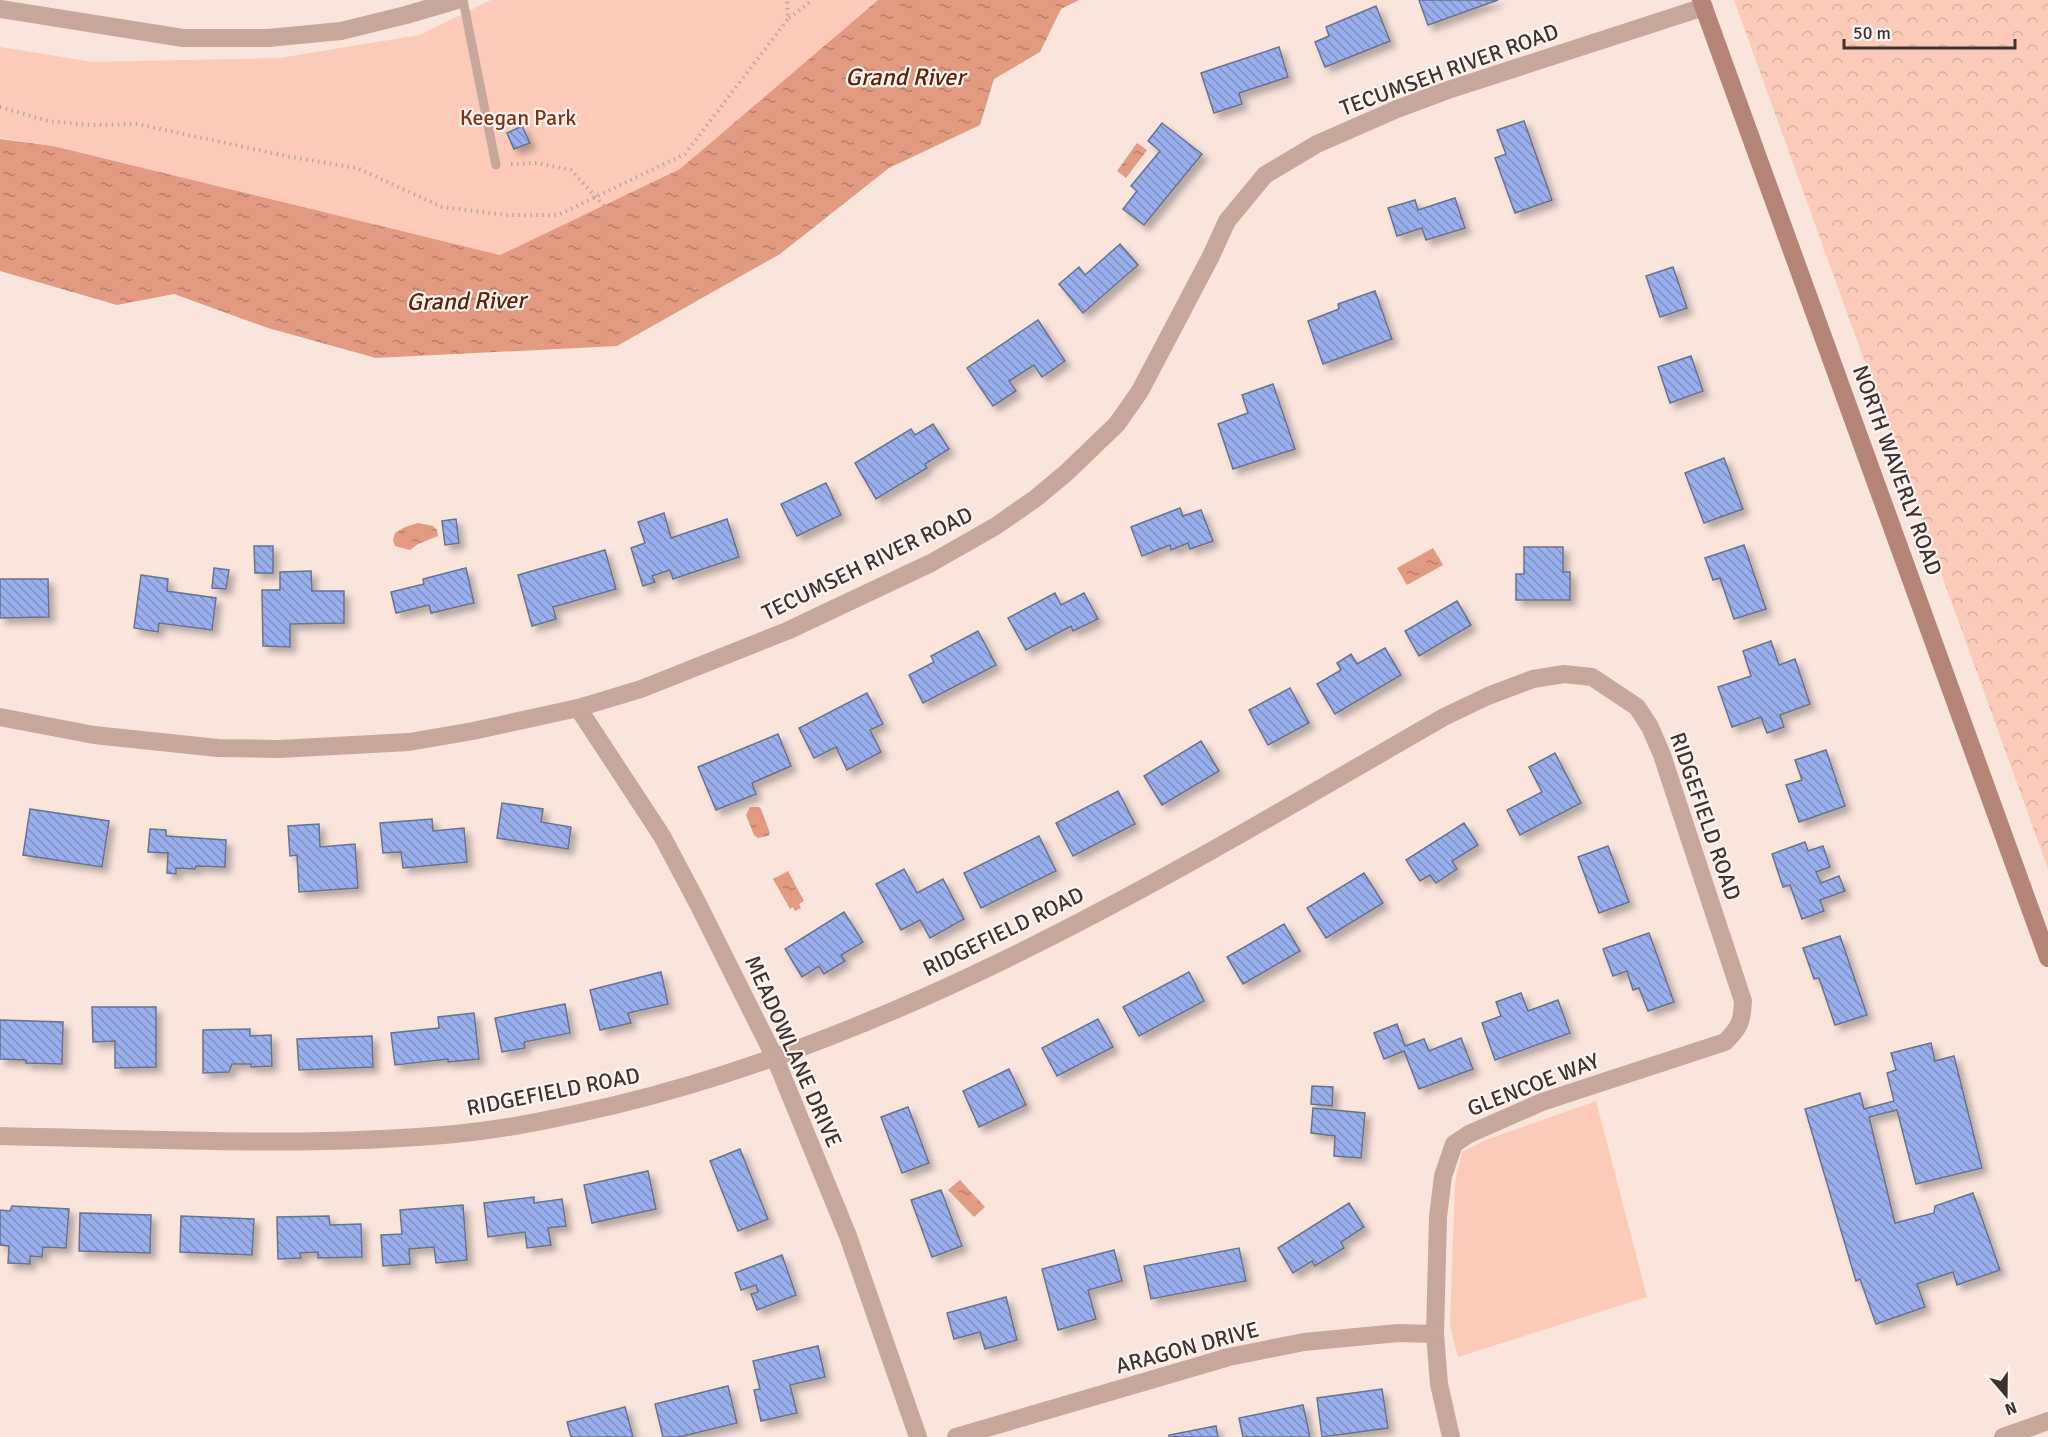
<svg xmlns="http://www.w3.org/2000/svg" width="2048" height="1437" font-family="Signika,sans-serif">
<defs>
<pattern id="forest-crowns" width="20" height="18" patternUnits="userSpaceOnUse" patternTransform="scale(1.5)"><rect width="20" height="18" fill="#fbcab9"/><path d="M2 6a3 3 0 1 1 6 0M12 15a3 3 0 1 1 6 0" fill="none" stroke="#d8ae9f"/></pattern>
<pattern id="water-ripples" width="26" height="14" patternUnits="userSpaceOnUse" patternTransform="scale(1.5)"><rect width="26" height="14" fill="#e29a81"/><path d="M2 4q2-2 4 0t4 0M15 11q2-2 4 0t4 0" fill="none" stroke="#b97e6a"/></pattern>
<pattern id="building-back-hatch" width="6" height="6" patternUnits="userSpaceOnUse" patternTransform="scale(1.5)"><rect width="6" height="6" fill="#9aafee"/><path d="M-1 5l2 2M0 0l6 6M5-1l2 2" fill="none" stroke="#7f8fc1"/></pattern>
<filter id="shadow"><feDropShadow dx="5.5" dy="5.5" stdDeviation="3" flood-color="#0004"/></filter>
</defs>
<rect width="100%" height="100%" fill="#fae5dd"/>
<!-- forest -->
<path fill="url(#forest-crowns)" d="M 1734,0 L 2048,0 L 2048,869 Z"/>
<!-- park -->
<g fill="#fbcab9">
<path d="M 491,0 L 878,0 L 680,169 L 500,255 L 53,146 L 0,138 L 0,47 L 92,62 L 279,58 L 420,35 Z"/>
<path d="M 1596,1101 L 1647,1297 L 1458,1357 L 1450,1326 L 1455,1183 L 1462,1152 L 1486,1140 Z"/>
</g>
<!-- water -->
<g fill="url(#water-ripples)">
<path d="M 878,0 L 1079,0 L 1061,9 L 1040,52 L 994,79 L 980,125 L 889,168 L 780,254 L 617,346 L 376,358 L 268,328 L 174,294 L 117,305 L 0,271 L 0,139 L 53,146 L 500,255 L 680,169 Z"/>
<path d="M 1137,143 L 1147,150 L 1126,178 L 1117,171 Z"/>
<path d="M 418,523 L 433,526 L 437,530 L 438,536 L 418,544 L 410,550 L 395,546 L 393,540 L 395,533 L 405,527 Z"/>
<path d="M 1433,548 L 1443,565 L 1407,585 L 1397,568 Z"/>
<path d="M 750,807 L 759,807 L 761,809 L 770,833 L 768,836 L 758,838 L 754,835 L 746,815 Z"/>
<path d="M 788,871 L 804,901 L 799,904 L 801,908 L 795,911 L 793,907 L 790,909 L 773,879 Z"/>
<path d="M 960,1180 L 985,1207 L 974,1217 L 948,1190 Z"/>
</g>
<!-- building -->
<g fill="url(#building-back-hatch)" stroke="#68728c" stroke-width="1.5" filter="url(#shadow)">
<path d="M 1419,0 L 1498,0 L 1428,25 Z"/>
<path d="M 1376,6 L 1390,41 L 1325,67 L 1315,42 L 1329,36 L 1326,27 Z"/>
<path d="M 1279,47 L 1288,77 L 1239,93 L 1242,104 L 1214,113 L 1201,73 Z"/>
<path d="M 1524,121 L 1552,200 L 1515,213 L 1495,158 L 1506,154 L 1497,130 Z"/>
<path d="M 1162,123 L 1202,154 L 1144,225 L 1123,209 L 1137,191 L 1131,186 L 1160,151 L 1148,141 Z"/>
<path d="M 522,126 L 530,143 L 514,149 L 507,133 Z"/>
<path d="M 1455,198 L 1465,228 L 1426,240 L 1422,228 L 1397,236 L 1388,208 L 1415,200 L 1418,210 Z"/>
<path d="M 1120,244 L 1138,265 L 1083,313 L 1059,284 L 1079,267 L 1085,275 Z"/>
<path d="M 1673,267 L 1687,308 L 1660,317 L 1646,276 Z"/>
<path d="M 1375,291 L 1392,339 L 1323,364 L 1308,321 L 1339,309 L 1338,304 Z"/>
<path d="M 1038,320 L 1065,361 L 1042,377 L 1034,365 L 1009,381 L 1016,391 L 993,406 L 967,368 Z"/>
<path d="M 1691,356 L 1703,391 L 1670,403 L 1658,367 Z"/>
<path d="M 1273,384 L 1295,449 L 1233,469 L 1218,424 L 1248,413 L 1242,395 Z"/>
<path d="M 933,424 L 949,449 L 925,464 L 927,468 L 876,499 L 855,463 L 911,429 L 915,435 Z"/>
<path d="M 1724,458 L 1743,509 L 1704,523 L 1685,473 Z"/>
<path d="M 826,483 L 841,515 L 797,536 L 781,504 Z"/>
<path d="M 1180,508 L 1183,516 L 1201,510 L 1213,541 L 1190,549 L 1188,543 L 1171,550 L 1170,545 L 1142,556 L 1131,527 Z"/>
<path d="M 664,513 L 671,538 L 727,519 L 739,557 L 673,579 L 670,570 L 652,576 L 655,582 L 643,586 L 631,548 L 645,543 L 638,522 Z"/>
<path d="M 456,519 L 459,543 L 445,545 L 442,521 Z"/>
<path d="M 1744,545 L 1766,609 L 1734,619 L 1720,578 L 1713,580 L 1705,558 Z"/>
<path d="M 254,546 L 273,546 L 273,573 L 255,573 Z"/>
<path d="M 1524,547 L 1563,547 L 1563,572 L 1570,572 L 1570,600 L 1516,600 L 1516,574 L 1524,574 Z"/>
<path d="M 605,550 L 616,589 L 553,607 L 556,619 L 532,626 L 518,575 Z"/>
<path d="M 214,568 L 229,570 L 226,589 L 212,588 Z"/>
<path d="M 466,568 L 474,603 L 431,613 L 429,605 L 396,613 L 391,592 L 424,584 L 423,579 Z"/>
<path d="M 311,571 L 312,591 L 344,591 L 344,623 L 290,624 L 290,647 L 263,646 L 262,590 L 280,590 L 280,572 Z"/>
<path d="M 141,575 L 168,579 L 167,591 L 216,598 L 212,630 L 159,623 L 158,632 L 134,628 Z"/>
<path d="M 0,579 L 48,579 L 49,617 L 0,618 Z"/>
<path d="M 1055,593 L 1061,605 L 1084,593 L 1098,619 L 1073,631 L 1071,626 L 1026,650 L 1008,618 Z"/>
<path d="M 1457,601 L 1471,625 L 1419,656 L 1405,631 Z"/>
<path d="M 978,631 L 996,665 L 923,703 L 909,675 L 934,662 L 931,656 Z"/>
<path d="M 1771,641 L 1779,665 L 1795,659 L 1810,704 L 1780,715 L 1784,727 L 1767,733 L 1761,717 L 1732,727 L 1718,687 L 1751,676 L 1743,651 Z"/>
<path d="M 1385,648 L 1401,675 L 1335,714 L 1317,684 L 1341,670 L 1337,663 L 1351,654 L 1357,664 Z"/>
<path d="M 1290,688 L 1309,723 L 1268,745 L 1249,710 Z"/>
<path d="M 867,693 L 883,724 L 870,730 L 881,752 L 847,770 L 836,747 L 814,758 L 799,728 Z"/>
<path d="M 778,734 L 791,766 L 752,783 L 756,794 L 716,810 L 698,767 Z"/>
<path d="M 1201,741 L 1219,771 L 1162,805 L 1144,776 Z"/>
<path d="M 1826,750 L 1845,806 L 1799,822 L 1786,785 L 1802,780 L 1795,760 Z"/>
<path d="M 1555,753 L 1581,803 L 1520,835 L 1507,810 L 1542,792 L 1529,767 Z"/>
<path d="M 1118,791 L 1135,824 L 1073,856 L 1056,823 Z"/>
<path d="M 502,803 L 543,809 L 541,822 L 571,827 L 568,849 L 497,838 Z"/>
<path d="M 30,809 L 109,821 L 102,867 L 23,855 Z"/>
<path d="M 432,819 L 433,831 L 464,828 L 467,862 L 403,868 L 401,852 L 383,853 L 380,823 Z"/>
<path d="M 1464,823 L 1478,845 L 1452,861 L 1457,869 L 1436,883 L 1430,875 L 1420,881 L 1406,860 Z"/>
<path d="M 319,824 L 320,847 L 355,844 L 358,888 L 299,892 L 297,855 L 290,856 L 288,826 Z"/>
<path d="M 150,829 L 166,830 L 166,836 L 226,840 L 225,867 L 196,866 L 195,869 L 176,868 L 176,874 L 167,873 L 168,853 L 148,852 Z"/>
<path d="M 1039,836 L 1056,871 L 981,908 L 964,873 Z"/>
<path d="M 1805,842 L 1808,851 L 1823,846 L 1830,867 L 1816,872 L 1821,883 L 1839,876 L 1845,891 L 1820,900 L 1824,911 L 1802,919 L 1790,885 L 1783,887 L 1772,854 Z"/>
<path d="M 1608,846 L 1629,902 L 1599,913 L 1578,857 Z"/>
<path d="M 904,869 L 917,893 L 943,879 L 964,919 L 930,938 L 920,920 L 901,930 L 876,884 Z"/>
<path d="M 1364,873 L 1383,903 L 1326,938 L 1307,908 Z"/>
<path d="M 844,912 L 863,942 L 841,955 L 845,961 L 824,974 L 819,966 L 802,977 L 785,949 Z"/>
<path d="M 1284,924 L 1300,951 L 1243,984 L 1227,957 Z"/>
<path d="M 1649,933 L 1674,1002 L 1648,1011 L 1639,988 L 1633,990 L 1627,971 L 1613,976 L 1603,949 Z"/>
<path d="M 1840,936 L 1867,1015 L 1835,1025 L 1819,978 L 1814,979 L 1803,948 Z"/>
<path d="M 661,972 L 668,1004 L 628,1013 L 631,1023 L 600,1030 L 590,990 Z"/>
<path d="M 1189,972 L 1204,1001 L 1139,1036 L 1123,1007 Z"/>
<path d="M 1521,993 L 1528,1011 L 1558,1000 L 1570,1033 L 1495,1060 L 1482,1023 L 1501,1016 L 1496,1002 Z"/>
<path d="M 565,1004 L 570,1033 L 524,1042 L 525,1048 L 502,1052 L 495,1018 Z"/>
<path d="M 92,1007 L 156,1007 L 156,1067 L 115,1068 L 115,1041 L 93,1042 Z"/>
<path d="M 474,1013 L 479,1059 L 448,1062 L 448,1059 L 395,1065 L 391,1033 L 439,1028 L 438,1017 Z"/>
<path d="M 1098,1019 L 1113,1047 L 1057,1076 L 1042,1048 Z"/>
<path d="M 0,1020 L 63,1022 L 62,1064 L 26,1063 L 26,1060 L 0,1059 Z"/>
<path d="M 1397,1024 L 1405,1046 L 1424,1039 L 1429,1051 L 1461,1038 L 1473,1069 L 1419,1089 L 1404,1051 L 1384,1059 L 1374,1033 Z"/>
<path d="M 250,1029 L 250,1036 L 271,1035 L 272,1066 L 251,1067 L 251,1064 L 232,1064 L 229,1072 L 203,1073 L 203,1030 Z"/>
<path d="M 372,1036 L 373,1067 L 299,1070 L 297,1039 Z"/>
<path d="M 1931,1043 L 1935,1061 L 1954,1056 L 1982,1168 L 1916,1184 L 1897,1110 L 1869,1117 L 1895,1223 L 1934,1213 L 1935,1206 L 1973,1193 L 2000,1270 L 1957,1285 L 1953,1272 L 1917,1284 L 1925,1307 L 1876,1324 L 1860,1279 L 1856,1281 L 1805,1109 L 1860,1093 L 1864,1109 L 1894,1101 L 1887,1073 L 1896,1070 L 1891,1053 Z"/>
<path d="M 1009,1069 L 1026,1105 L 979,1127 L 963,1091 Z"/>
<path d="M 1312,1086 L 1333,1087 L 1332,1106 L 1311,1104 Z"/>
<path d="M 908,1107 L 929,1163 L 902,1173 L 881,1117 Z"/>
<path d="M 1313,1108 L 1365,1113 L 1361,1158 L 1334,1156 L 1335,1136 L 1311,1133 Z"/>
<path d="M 740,1149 L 768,1219 L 738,1231 L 710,1161 Z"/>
<path d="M 648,1171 L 656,1209 L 592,1223 L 584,1185 Z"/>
<path d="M 941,1190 L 962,1246 L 932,1257 L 911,1200 Z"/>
<path d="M 534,1197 L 534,1203 L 562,1199 L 566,1226 L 548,1228 L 551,1245 L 527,1248 L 525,1232 L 488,1237 L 484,1203 Z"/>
<path d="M 1349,1203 L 1364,1227 L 1341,1242 L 1344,1248 L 1315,1266 L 1312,1261 L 1293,1273 L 1278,1248 Z"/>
<path d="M 463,1205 L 467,1260 L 436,1263 L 434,1247 L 409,1249 L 410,1264 L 383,1266 L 381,1235 L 402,1234 L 400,1210 Z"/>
<path d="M 12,1206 L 69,1209 L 66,1248 L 43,1247 L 42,1257 L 30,1256 L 30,1264 L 8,1263 L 9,1246 L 0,1245 L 0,1210 L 10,1211 Z"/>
<path d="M 80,1213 L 151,1215 L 150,1253 L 79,1251 Z"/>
<path d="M 181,1216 L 254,1219 L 252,1255 L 180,1252 Z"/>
<path d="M 329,1216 L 330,1225 L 361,1224 L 362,1257 L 318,1258 L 318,1252 L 300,1253 L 301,1258 L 278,1259 L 277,1217 Z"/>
<path d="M 1239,1248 L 1246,1281 L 1151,1299 L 1144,1266 Z"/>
<path d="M 1114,1250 L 1122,1281 L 1088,1290 L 1096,1319 L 1058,1330 L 1042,1269 Z"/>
<path d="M 782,1255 L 796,1295 L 757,1310 L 751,1294 L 758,1292 L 756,1285 L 741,1290 L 735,1273 Z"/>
<path d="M 1006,1297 L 1017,1340 L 985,1349 L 980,1332 L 954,1339 L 947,1313 Z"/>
<path d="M 818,1346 L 825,1377 L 790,1385 L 797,1413 L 761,1421 L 754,1390 L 760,1389 L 753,1361 Z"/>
<path d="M 728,1386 L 737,1423 L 679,1437 L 663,1437 L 655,1404 Z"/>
<path d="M 1382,1389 L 1388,1428 L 1322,1437 L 1317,1398 Z"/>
<path d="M 1303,1405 L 1310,1437 L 1243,1437 L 1239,1418 Z"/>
<path d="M 625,1407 L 633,1437 L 571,1437 L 567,1422 Z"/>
<path d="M 1216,1426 L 1218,1437 L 1169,1437 L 1169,1435 Z"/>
</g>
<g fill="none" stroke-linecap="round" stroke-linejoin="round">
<!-- path -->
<g stroke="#baa7a0" stroke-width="4" stroke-dasharray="1.5 4.5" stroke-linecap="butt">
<path d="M 789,18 L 813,0"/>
<path d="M 0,107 L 48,121 L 91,125 L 137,124 L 291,157 L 357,168 L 442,207 L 506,215 L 558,215 L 685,154 L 788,19 L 787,0"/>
<path d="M 511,164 L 538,163 L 571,170 L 604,206"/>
</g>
<!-- service -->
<path stroke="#c7a69b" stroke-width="9" d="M 463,0 L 496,165"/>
<!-- minor -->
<g stroke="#c7a69b" stroke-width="18">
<path d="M 0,9 L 183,38 L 268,38 L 341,31 L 406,15 L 457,0"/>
<path d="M 578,708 L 662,836 L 698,904 L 775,1058 L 848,1236 L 918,1437"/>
<path d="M 0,717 L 94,735 L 218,748 L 279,749 L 409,742 L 473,731 L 578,708 L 641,689 L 787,631 L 931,563 L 996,526 L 1036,498 L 1066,473 L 1117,424 L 1140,391 L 1211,256 L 1227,221 L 1265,175 L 1317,144 L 1397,109 L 1448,90 L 1704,7"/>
<path d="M 0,1136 C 151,1139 304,1148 455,1134 C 509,1129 563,1117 615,1105 C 914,1033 1180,869 1444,717 L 1488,696 L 1533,679 L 1564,674 L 1592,677 L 1637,707 L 1650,727 L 1662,755 L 1743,1001 C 1742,1022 1740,1027 1725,1042 L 1542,1102 L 1469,1134 L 1454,1144 L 1443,1176 L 1438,1217 L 1435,1334 L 1439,1384 L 1451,1437"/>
<path d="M 956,1437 L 1229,1357 L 1304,1342 L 1398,1333 L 1435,1334"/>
<path d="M 2003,1437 L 2048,1421"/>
</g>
<!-- secondary -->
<path stroke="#b48574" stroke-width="18" d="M 1701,0 L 2048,958"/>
</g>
<g text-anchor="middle" stroke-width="4.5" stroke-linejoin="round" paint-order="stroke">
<!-- street labels -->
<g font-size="22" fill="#3f322d" stroke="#fdf5f3">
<text transform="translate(1449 69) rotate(-20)" y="8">TECUMSEH RIVER ROAD</text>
<text transform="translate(1898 470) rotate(70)" y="8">NORTH WAVERLY ROAD</text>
<text transform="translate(867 563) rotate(-26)" y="8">TECUMSEH RIVER ROAD</text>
<text transform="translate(1706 816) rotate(71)" y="8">RIDGEFIELD ROAD</text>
<text transform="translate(1003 931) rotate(-26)" y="8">RIDGEFIELD ROAD</text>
<text transform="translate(794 1051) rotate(66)" y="8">MEADOWLANE DRIVE</text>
<text transform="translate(1533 1084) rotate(-21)" y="8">GLENCOE WAY</text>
<text transform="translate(553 1091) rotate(-11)" y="8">RIDGEFIELD ROAD</text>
<text transform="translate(1187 1347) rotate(-15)" y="8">ARAGON DRIVE</text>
</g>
<!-- park labels -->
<g font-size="22" fill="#85310d" stroke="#fdf5f3">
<text x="518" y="125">Keegan Park</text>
</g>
<!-- water labels -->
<g font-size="24" font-style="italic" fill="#612107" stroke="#fdf5f3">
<text x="905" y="85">Grand River</text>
<text transform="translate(466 301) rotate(-1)" y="8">Grand River</text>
</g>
</g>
<!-- north arrow -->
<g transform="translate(2006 1395) rotate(160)" stroke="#fdf5f3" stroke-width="4.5" paint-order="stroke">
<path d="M0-4.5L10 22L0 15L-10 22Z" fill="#3f322d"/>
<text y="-9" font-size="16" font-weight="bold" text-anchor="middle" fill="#3f322d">N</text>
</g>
<!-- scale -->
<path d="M1844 39v9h171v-9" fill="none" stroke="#3f322d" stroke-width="3"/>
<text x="1853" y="39" font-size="18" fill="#3f322d" stroke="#fdf5f3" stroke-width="4.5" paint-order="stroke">50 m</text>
</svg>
